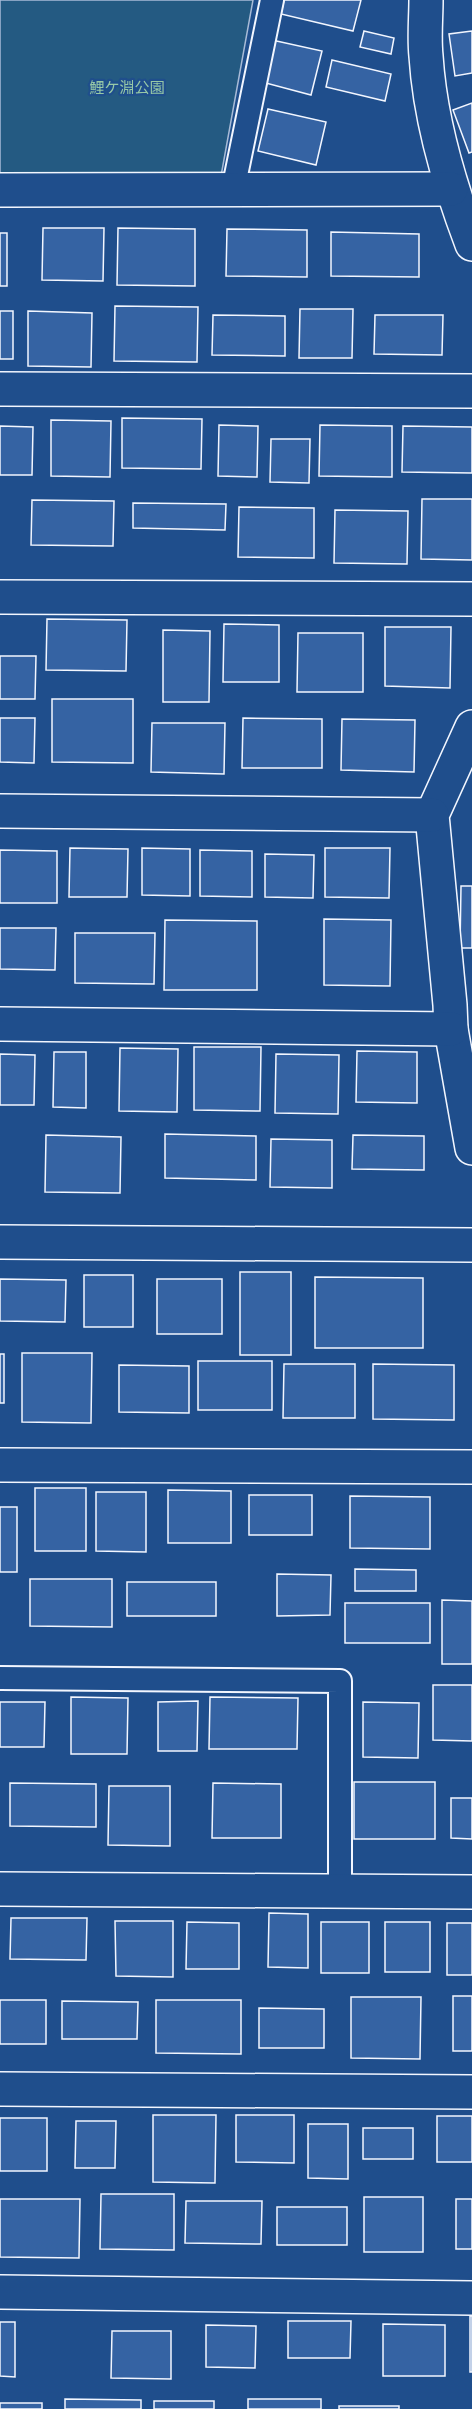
<svg xmlns="http://www.w3.org/2000/svg" width="472" height="2409" font-family="'PT Sans Narrow','Noto Sans JP',sans-serif">
<rect width="100%" height="100%" fill="#1f4e8c"/>
<!-- green -->
<path fill="#245a82" stroke="#a8bbd7" stroke-width="1.5" d="M 0,0 L 253,0 L 221,176 L 0,174 Z"/>
<!-- building -->
<g fill="#3563a3" stroke="#f2f6ff" stroke-width="1.5">
<path d="M 284,0 L 361,0 L 353,31 L 281,14 Z"/>
<path d="M 364,31 L 394,38 L 391,54 L 360,47 Z"/>
<path d="M 472,31 L 472,73 L 455,76 L 449,34 Z"/>
<path d="M 272,40 L 322,51 L 311,95 L 262,82 Z"/>
<path d="M 332,60 L 391,74 L 385,101 L 326,87 Z"/>
<path d="M 472,103 L 472,152 L 469,153 L 453,110 Z"/>
<path d="M 268,109 L 326,122 L 316,165 L 258,151 Z"/>
<path d="M 43,228 L 104,228 L 103,281 L 42,280 Z"/>
<path d="M 118,228 L 195,229 L 195,286 L 117,285 Z"/>
<path d="M 227,229 L 307,230 L 307,277 L 226,276 Z"/>
<path d="M 331,232 L 419,234 L 419,277 L 331,276 Z"/>
<rect x="0" y="233" width="7" height="53"/>
<path d="M 115,306 L 198,307 L 197,362 L 114,361 Z"/>
<path d="M 300,309 L 353,309 L 352,358 L 299,358 Z"/>
<rect x="0" y="311" width="13" height="48"/>
<path d="M 28,311 L 92,313 L 91,367 L 28,366 Z"/>
<path d="M 213,315 L 285,316 L 285,356 L 212,355 Z"/>
<path d="M 375,315 L 443,315 L 442,355 L 374,354 Z"/>
<path d="M 122,418 L 202,419 L 201,469 L 122,468 Z"/>
<path d="M 51,420 L 111,421 L 110,477 L 51,476 Z"/>
<path d="M 219,425 L 258,426 L 257,477 L 218,476 Z"/>
<path d="M 320,425 L 392,426 L 392,477 L 319,476 Z"/>
<path d="M 0,426 L 33,427 L 32,475 L 0,475 Z"/>
<path d="M 403,426 L 472,427 L 472,473 L 402,472 Z"/>
<path d="M 271,439 L 310,439 L 309,483 L 270,482 Z"/>
<path d="M 422,499 L 472,499 L 472,560 L 421,559 Z"/>
<path d="M 32,500 L 114,501 L 113,546 L 31,545 Z"/>
<path d="M 133,503 L 226,504 L 225,530 L 133,528 Z"/>
<path d="M 239,507 L 314,508 L 314,558 L 238,557 Z"/>
<path d="M 335,510 L 408,511 L 407,564 L 334,563 Z"/>
<path d="M 47,619 L 127,620 L 126,671 L 46,670 Z"/>
<path d="M 224,624 L 279,625 L 279,682 L 223,682 Z"/>
<path d="M 385,627 L 451,627 L 450,688 L 385,686 Z"/>
<path d="M 163,630 L 210,631 L 209,702 L 163,702 Z"/>
<path d="M 298,633 L 363,633 L 363,692 L 297,692 Z"/>
<path d="M 0,656 L 36,656 L 35,699 L 0,699 Z"/>
<path d="M 52,699 L 133,699 L 133,763 L 52,762 Z"/>
<path d="M 0,718 L 35,718 L 34,763 L 0,762 Z"/>
<path d="M 243,718 L 322,719 L 322,768 L 242,768 Z"/>
<path d="M 342,719 L 415,720 L 414,772 L 341,770 Z"/>
<path d="M 152,723 L 225,723 L 224,774 L 151,772 Z"/>
<path d="M 70,848 L 128,849 L 127,897 L 69,897 Z"/>
<path d="M 142,848 L 190,849 L 190,896 L 142,895 Z"/>
<path d="M 325,848 L 390,848 L 389,898 L 325,897 Z"/>
<path d="M 0,850 L 57,851 L 57,903 L 0,903 Z"/>
<path d="M 200,850 L 252,851 L 252,897 L 200,896 Z"/>
<path d="M 265,854 L 314,855 L 313,898 L 265,897 Z"/>
<path d="M 461,886 L 472,886 L 472,948 L 460,948 Z"/>
<path d="M 324,919 L 391,920 L 390,986 L 324,985 Z"/>
<path d="M 165,920 L 257,921 L 257,990 L 164,990 Z"/>
<path d="M 0,928 L 56,928 L 55,970 L 0,969 Z"/>
<path d="M 75,933 L 155,933 L 154,984 L 75,983 Z"/>
<path d="M 194,1047 L 261,1047 L 260,1111 L 194,1110 Z"/>
<path d="M 120,1048 L 178,1049 L 177,1112 L 119,1111 Z"/>
<path d="M 357,1051 L 417,1052 L 417,1103 L 356,1102 Z"/>
<path d="M 54,1052 L 86,1052 L 86,1108 L 53,1107 Z"/>
<path d="M 0,1054 L 35,1055 L 34,1105 L 0,1105 Z"/>
<path d="M 276,1054 L 339,1055 L 338,1114 L 275,1113 Z"/>
<path d="M 165,1134 L 256,1136 L 256,1180 L 165,1178 Z"/>
<path d="M 46,1135 L 121,1137 L 120,1193 L 45,1192 Z"/>
<path d="M 353,1135 L 424,1136 L 424,1170 L 352,1169 Z"/>
<path d="M 271,1139 L 332,1140 L 332,1188 L 270,1187 Z"/>
<rect x="240" y="1272" width="51" height="83"/>
<rect x="84" y="1275" width="49" height="52"/>
<path d="M 315,1277 L 423,1278 L 423,1348 L 315,1348 Z"/>
<path d="M 0,1279 L 66,1280 L 65,1322 L 0,1321 Z"/>
<rect x="157" y="1279" width="65" height="55"/>
<path d="M 22,1353 L 92,1353 L 91,1423 L 22,1422 Z"/>
<rect x="0" y="1354" width="4" height="49"/>
<rect x="198" y="1361" width="74" height="49"/>
<path d="M 284,1364 L 355,1364 L 355,1418 L 283,1418 Z"/>
<path d="M 373,1364 L 454,1365 L 454,1420 L 373,1419 Z"/>
<path d="M 119,1365 L 189,1366 L 189,1413 L 119,1412 Z"/>
<rect x="35" y="1488" width="51" height="63"/>
<path d="M 168,1490 L 231,1491 L 231,1543 L 168,1543 Z"/>
<path d="M 96,1492 L 146,1492 L 146,1552 L 96,1551 Z"/>
<rect x="249" y="1495" width="63" height="40"/>
<path d="M 350,1496 L 430,1497 L 430,1549 L 350,1548 Z"/>
<rect x="0" y="1507" width="17" height="65"/>
<path d="M 355,1569 L 416,1570 L 416,1591 L 355,1591 Z"/>
<path d="M 277,1574 L 331,1575 L 330,1615 L 277,1616 Z"/>
<path d="M 30,1579 L 112,1579 L 112,1627 L 30,1626 Z"/>
<rect x="127" y="1582" width="89" height="34"/>
<path d="M 442,1600 L 472,1601 L 472,1664 L 442,1664 Z"/>
<rect x="345" y="1603" width="85" height="40"/>
<path d="M 433,1685 L 472,1685 L 472,1741 L 433,1740 Z"/>
<path d="M 71,1697 L 128,1698 L 127,1754 L 71,1754 Z"/>
<path d="M 210,1697 L 298,1698 L 297,1749 L 209,1749 Z"/>
<path d="M 198,1701 L 197,1751 L 158,1751 L 158,1702 Z"/>
<path d="M 0,1702 L 45,1702 L 44,1747 L 0,1747 Z"/>
<path d="M 363,1702 L 419,1703 L 418,1758 L 363,1757 Z"/>
<rect x="354" y="1782" width="81" height="57"/>
<path d="M 10,1783 L 96,1784 L 96,1827 L 10,1826 Z"/>
<path d="M 213,1783 L 281,1784 L 281,1838 L 212,1838 Z"/>
<path d="M 109,1786 L 170,1786 L 170,1846 L 108,1845 Z"/>
<path d="M 451,1798 L 472,1798 L 472,1839 L 451,1838 Z"/>
<path d="M 269,1913 L 308,1914 L 308,1968 L 268,1967 Z"/>
<path d="M 11,1918 L 87,1918 L 86,1960 L 10,1959 Z"/>
<path d="M 115,1921 L 173,1921 L 173,1977 L 116,1976 Z"/>
<path d="M 187,1922 L 239,1923 L 239,1969 L 186,1969 Z"/>
<rect x="321" y="1922" width="48" height="51"/>
<rect x="385" y="1922" width="45" height="50"/>
<rect x="447" y="1923" width="25" height="52"/>
<rect x="453" y="1996" width="19" height="55"/>
<path d="M 351,1997 L 421,1997 L 420,2059 L 351,2058 Z"/>
<rect x="0" y="2000" width="46" height="44"/>
<path d="M 156,2000 L 241,2000 L 241,2054 L 156,2053 Z"/>
<path d="M 62,2001 L 138,2002 L 137,2039 L 62,2039 Z"/>
<path d="M 259,2008 L 324,2009 L 324,2048 L 259,2048 Z"/>
<path d="M 153,2115 L 216,2115 L 215,2183 L 153,2182 Z"/>
<path d="M 236,2115 L 294,2115 L 294,2163 L 236,2162 Z"/>
<rect x="437" y="2116" width="35" height="46"/>
<rect x="0" y="2118" width="47" height="53"/>
<path d="M 76,2121 L 116,2121 L 115,2168 L 75,2168 Z"/>
<path d="M 308,2124 L 348,2124 L 348,2179 L 308,2178 Z"/>
<rect x="363" y="2128" width="50" height="31"/>
<path d="M 101,2194 L 174,2194 L 174,2250 L 100,2249 Z"/>
<rect x="364" y="2197" width="59" height="55"/>
<path d="M 0,2199 L 80,2199 L 79,2258 L 0,2257 Z"/>
<rect x="456" y="2199" width="16" height="50"/>
<path d="M 186,2201 L 262,2201 L 261,2244 L 185,2243 Z"/>
<rect x="277" y="2207" width="70" height="38"/>
<rect x="470" y="2316" width="2" height="56"/>
<path d="M 288,2321 L 351,2321 L 350,2358 L 288,2358 Z"/>
<path d="M 0,2322 L 15,2322 L 15,2377 L 0,2376 Z"/>
<path d="M 383,2324 L 445,2325 L 445,2376 L 383,2376 Z"/>
<path d="M 206,2325 L 256,2326 L 255,2368 L 206,2367 Z"/>
<path d="M 112,2331 L 171,2331 L 171,2379 L 111,2378 Z"/>
<path d="M 65,2399 L 141,2400 L 141,2409 L 65,2409 Z"/>
<rect x="248" y="2399" width="73" height="10"/>
<rect x="154" y="2401" width="60" height="8"/>
<rect x="0" y="2403" width="42" height="6"/>
<rect x="339" y="2406" width="60" height="3"/>
</g>
<g fill="none" stroke-linecap="round" stroke-linejoin="round">
<defs>
<g id="lane">
<path d="M 233,190 L 272,0"/>
<path d="M 0,1678 L 340,1681 L 340,1890"/>
</g>
<g id="street">
<path d="M 426,0 C 426,18 424,37 426,56 C 430,120 449,184 472,244"/>
<path d="M 0,190 L 451,189"/>
<path d="M 0,389 L 472,391"/>
<path d="M 0,597 L 472,599"/>
<path d="M 472,727 L 432,815 L 450,1005 L 451,1029 L 472,1148"/>
<path d="M 0,811 L 432,815"/>
<path d="M 0,1024 L 451,1029"/>
<path d="M 0,1242 L 472,1245"/>
<path d="M 0,1465 L 472,1467"/>
<path d="M 0,1889 L 472,1892"/>
<path d="M 0,2089 L 472,2092"/>
<path d="M 0,2292 L 472,2298"/>
</g>
</defs>
<!-- lane casing -->
<use href="#lane" stroke="#f2f6ff" stroke-width="26"/>
<!-- street casing -->
<use href="#street" stroke="#f2f6ff" stroke-width="36"/>
<!-- lane -->
<use href="#lane" stroke="#1f4e8c" stroke-width="22"/>
<!-- street -->
<use href="#street" stroke="#1f4e8c" stroke-width="33"/>
</g>
<g text-anchor="middle" stroke-width="4.5" stroke-linejoin="round" paint-order="stroke">
<!-- park labels -->
<g font-size="15" fill="#97c8a6" stroke="#1f4e8c">
<text x="127" y="93">鯉ケ淵公園</text>
</g>
</g>
</svg>
